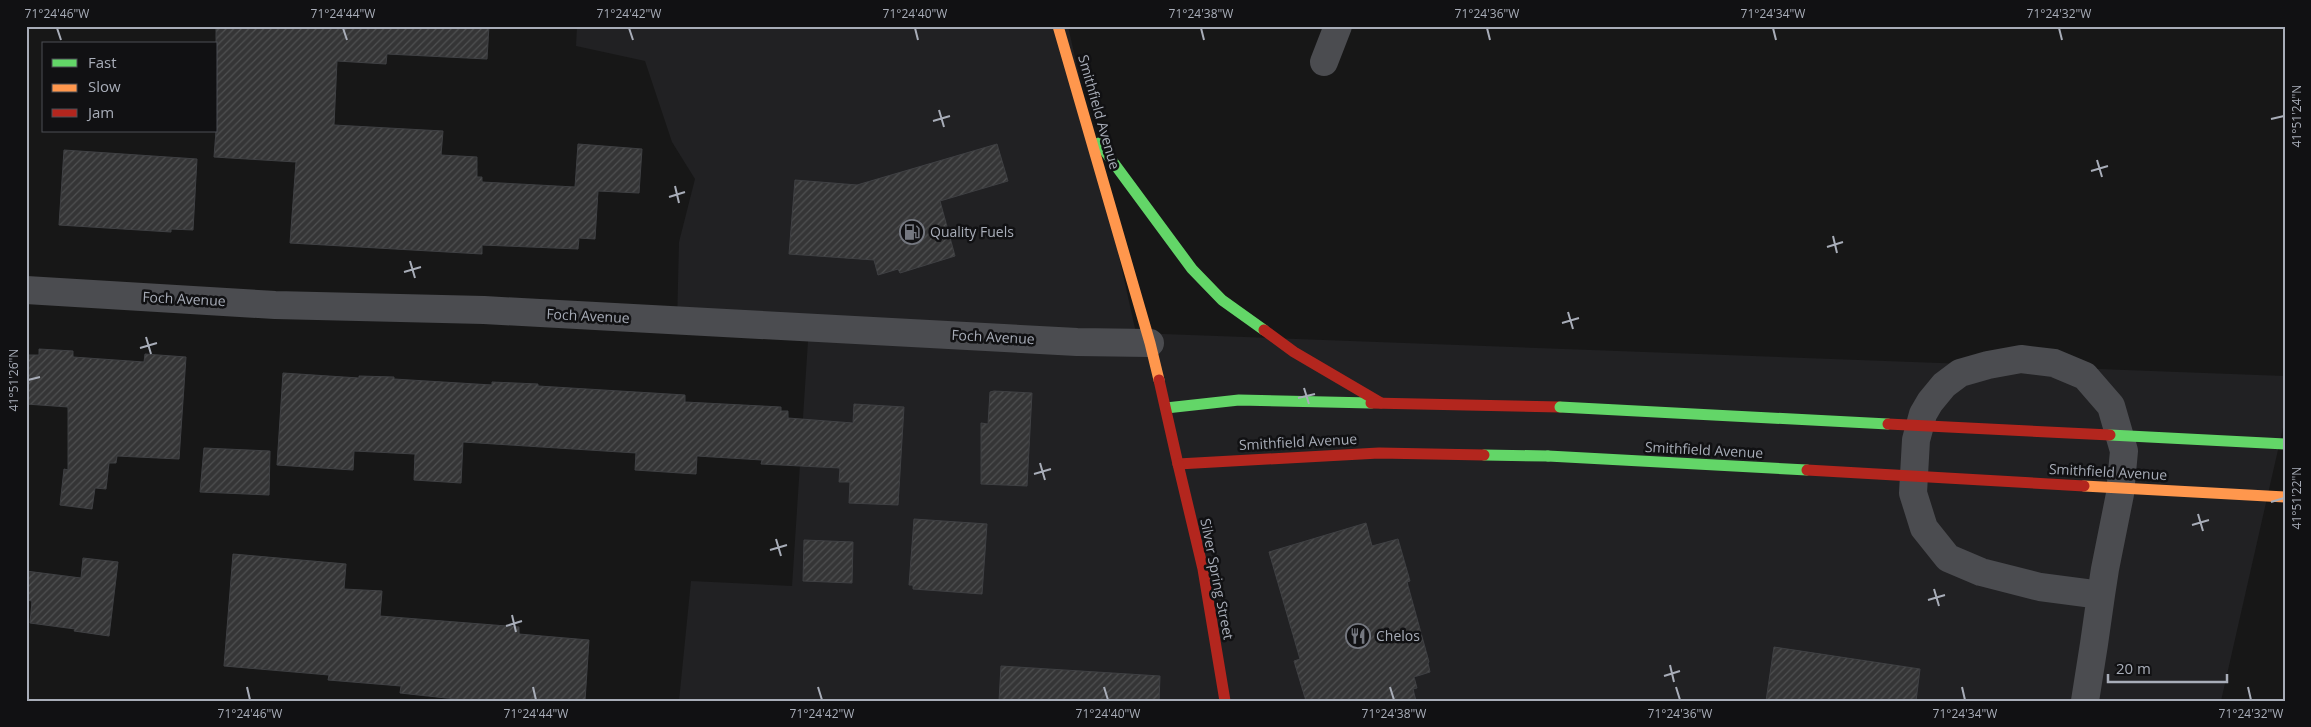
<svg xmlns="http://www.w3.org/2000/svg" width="2311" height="727" font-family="'Open Sans',sans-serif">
<defs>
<pattern id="building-hatch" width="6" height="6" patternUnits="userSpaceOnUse" patternTransform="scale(1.25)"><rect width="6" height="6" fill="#353536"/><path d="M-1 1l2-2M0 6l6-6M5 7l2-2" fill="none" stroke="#4f5051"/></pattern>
</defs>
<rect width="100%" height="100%" fill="#171717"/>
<!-- built -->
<path fill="#212123" d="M 577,26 L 1068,26 L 1136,333 L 2285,376 L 2285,419 L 2221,701 L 679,701 L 691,581 L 792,586 L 808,341 L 677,324 L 679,242 L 695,179 L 672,142 L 645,61 L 576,46 Z"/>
<!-- building -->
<g fill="url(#building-hatch)" stroke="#3f4043">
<path d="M 216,26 L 489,26 L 487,59 L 387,54 L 386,64 L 337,61 L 334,125 L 443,131 L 441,155 L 477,157 L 477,177 L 482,177 L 482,182 L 575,187 L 578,144 L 642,149 L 639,193 L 598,191 L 595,239 L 579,238 L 578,249 L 482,245 L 482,254 L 290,243 L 296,162 L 214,157 L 216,131 Z"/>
<path d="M 997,144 L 1008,181 L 940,201 L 955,256 L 900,273 L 898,269 L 878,275 L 874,260 L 789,254 L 795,180 L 857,185 Z"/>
<path d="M 64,150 L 197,159 L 193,230 L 171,229 L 171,232 L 59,225 Z"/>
<path d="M 39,349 L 73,351 L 73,357 L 144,362 L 145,354 L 186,357 L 179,459 L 117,456 L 116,463 L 109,463 L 106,489 L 95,488 L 92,509 L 60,505 L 64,469 L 68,470 L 68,407 L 26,404 L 26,355 L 39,355 Z"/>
<path d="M 283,373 L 359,378 L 359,376 L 394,377 L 394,379 L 492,385 L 492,382 L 538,384 L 538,386 L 685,395 L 685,402 L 781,407 L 781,411 L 788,411 L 788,418 L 853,423 L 854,404 L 904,407 L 898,505 L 849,503 L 850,482 L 839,482 L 840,468 L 761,464 L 762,460 L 697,456 L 696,474 L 635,470 L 636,453 L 463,442 L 461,483 L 414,480 L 415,454 L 354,451 L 353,470 L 277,465 Z"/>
<path d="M 994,391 L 1032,393 L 1027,486 L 981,484 L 981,423 L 988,424 L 990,392 Z"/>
<path d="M 204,448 L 270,451 L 269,495 L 200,492 Z"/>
<path d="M 914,519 L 987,524 L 982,594 L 913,589 L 913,585 L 909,585 Z"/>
<path d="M 1366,523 L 1372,546 L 1398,539 L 1410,581 L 1407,582 L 1429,662 L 1428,663 L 1430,672 L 1414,677 L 1417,688 L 1413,689 L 1416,701 L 1306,701 L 1294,661 L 1300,659 L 1269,552 Z"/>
<path d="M 804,540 L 853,542 L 852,583 L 803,581 Z"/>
<path d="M 233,554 L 346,564 L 344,589 L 382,591 L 380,616 L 519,627 L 519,634 L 589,640 L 585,701 L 474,701 L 400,693 L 401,686 L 328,680 L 329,675 L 224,666 Z"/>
<path d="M 83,558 L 118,562 L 109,636 L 74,631 L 75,629 L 30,623 L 32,601 L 26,600 L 26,571 L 81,578 Z"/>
<path d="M 1774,647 L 1920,669 L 1916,701 L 1766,701 Z"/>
<path d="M 1001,666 L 1160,676 L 1159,701 L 999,701 Z"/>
</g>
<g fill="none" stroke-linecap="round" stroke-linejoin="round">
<!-- street -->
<g stroke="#4b4c50" stroke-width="28">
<path d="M 1324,62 L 1338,26"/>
<path d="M 26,290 L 275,305 L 484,310 L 1077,342 L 1150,343"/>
<path d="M 2085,701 L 2094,644 L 2101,595 L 2105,569 L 2120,494 L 2124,451 L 2111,406 L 2085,376 L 2054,363 L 2021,359 L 1988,365 L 1960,373 L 1944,385 L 1930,402 L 1923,414 L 1916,440 L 1913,493 L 1924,528 L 1948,558 L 1981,572 L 2040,587 L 2101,595"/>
</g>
<!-- fast -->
<g stroke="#63d668" stroke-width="11">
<path d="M 1099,143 L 1192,269 L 1222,300 L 1264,330"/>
<path d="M 1166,408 L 1239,400 L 1371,403"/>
<path d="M 1484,455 L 1548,456"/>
</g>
<!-- slow -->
<path stroke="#ff974d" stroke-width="11" d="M 1058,26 L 1150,343 L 1159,380"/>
<!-- jam -->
<g stroke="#b3261e" stroke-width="11">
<path d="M 1264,330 L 1294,352 L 1381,403"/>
<path d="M 1159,380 L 1178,464 L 1379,453 L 1484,455"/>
<path d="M 1371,403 L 1560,407"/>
<path d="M 1178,464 L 1203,569 L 1225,701"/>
</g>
<!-- fast-bridge -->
<g stroke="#63d668" stroke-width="11">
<path d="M 1560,407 L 1888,424"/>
<path d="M 2110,435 L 2285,444"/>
<path d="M 1548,456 L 1807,470"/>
</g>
<!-- slow-bridge -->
<path stroke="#ff974d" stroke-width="11" d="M 2084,486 L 2285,497"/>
<!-- jam-bridge -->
<g stroke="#b3261e" stroke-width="11">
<path d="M 1888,424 L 2110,435"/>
<path d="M 1807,470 L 2084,486"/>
</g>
</g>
<!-- ticks -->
<path fill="none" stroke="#a8adb8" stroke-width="2" d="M 57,28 L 61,40M 343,28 L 347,40M 629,28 L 633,40M 915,28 L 918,40M 1201,28 L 1204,40M 1487,28 L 1490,40M 1773,28 L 1776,40M 2059,28 L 2062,40M 939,110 L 944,127M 2271,119 L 2284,116M 933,121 L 950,116M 2097,160 L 2102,177M 2091,171 L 2108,166M 675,186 L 679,203M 669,197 L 685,192M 1833,236 L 1837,253M 1827,247 L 1843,242M 410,261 L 415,278M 404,272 L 421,267M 1568,312 L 1573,329M 1562,323 L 1579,318M 146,337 L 151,354M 140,348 L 157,343M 28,380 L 40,377M 1304,388 L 1309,404M 1298,398 L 1315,394M 1040,463 L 1045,480M 1034,474 L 1051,469M 2271,502 L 2284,498M 2198,514 L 2203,531M 2192,525 L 2209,520M 776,539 L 781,556M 770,550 L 787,545M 1934,589 L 1939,606M 1928,600 L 1945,595M 512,615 L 516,632M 506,626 L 522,621M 1670,665 L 1674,682M 1664,676 L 1680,671M 247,687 L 250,700M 533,687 L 536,700M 818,687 L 822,700M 1104,687 L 1108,700M 1390,687 L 1394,700M 1676,687 L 1680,700M 1962,687 L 1965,700M 2248,687 L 2251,700"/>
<!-- icons -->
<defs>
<symbol id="fuel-ring" viewBox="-11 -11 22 22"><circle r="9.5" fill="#111113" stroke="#757880" stroke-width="1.5"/><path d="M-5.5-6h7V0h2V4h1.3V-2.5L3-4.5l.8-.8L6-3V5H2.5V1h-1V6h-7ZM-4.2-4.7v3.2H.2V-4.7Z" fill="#757880"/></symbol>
<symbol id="restaurant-ring" viewBox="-11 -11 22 22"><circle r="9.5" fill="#111113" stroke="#757880" stroke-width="1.5"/><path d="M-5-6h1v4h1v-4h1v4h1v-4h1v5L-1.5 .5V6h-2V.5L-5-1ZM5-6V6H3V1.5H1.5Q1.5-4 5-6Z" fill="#757880"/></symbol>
</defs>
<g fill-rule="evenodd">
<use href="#fuel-ring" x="898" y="218" width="28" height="28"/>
<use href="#restaurant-ring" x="1344" y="622" width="28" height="28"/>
</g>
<g text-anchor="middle" stroke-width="5" stroke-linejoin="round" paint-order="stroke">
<!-- street labels -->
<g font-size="14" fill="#a8adb8" stroke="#111113">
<text transform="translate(1099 112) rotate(74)" y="5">Smithfield Avenue</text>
<text transform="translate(184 299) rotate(3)" y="5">Foch Avenue</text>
<text transform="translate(588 316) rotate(3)" y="5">Foch Avenue</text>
<text transform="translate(993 337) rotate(3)" y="5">Foch Avenue</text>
<text transform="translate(1298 442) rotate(-3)" y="5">Smithfield Avenue</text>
<text transform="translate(1704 450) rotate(3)" y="5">Smithfield Avenue</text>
<text transform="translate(2108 472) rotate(3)" y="5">Smithfield Avenue</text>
<text transform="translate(1217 579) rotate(79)" y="5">Silver Spring Street</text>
</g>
<!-- poi labels -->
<g font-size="14" fill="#a8adb8" stroke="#111113" text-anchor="start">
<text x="930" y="237">Quality Fuels</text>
<text x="1376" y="641">Chelos</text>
</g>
</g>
<!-- border -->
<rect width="2311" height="727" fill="none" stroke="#111113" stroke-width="55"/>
<!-- legend -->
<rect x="42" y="42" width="175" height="90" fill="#111113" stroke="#4d4f55"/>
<rect x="52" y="59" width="25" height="8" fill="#63d668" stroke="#4d4f55"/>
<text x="88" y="68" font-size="15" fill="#a8adb8">Fast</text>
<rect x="52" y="84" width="25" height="8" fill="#ff974d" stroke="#4d4f55"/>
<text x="88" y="92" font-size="15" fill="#a8adb8">Slow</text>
<rect x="52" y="109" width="25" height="8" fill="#b3261e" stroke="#4d4f55"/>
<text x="88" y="118" font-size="15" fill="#a8adb8">Jam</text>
<!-- scale -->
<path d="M2108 674v8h119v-8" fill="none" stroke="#a8adb8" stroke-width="2.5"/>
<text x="2116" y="674" font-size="15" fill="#a8adb8" stroke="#111113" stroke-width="4" paint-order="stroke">20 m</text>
<rect x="28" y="28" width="2256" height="672" fill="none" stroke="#a8adb8" stroke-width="2"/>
<g font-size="12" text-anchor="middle" fill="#a8adb8">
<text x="57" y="18">71°24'46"W</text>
<text x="343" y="18">71°24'44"W</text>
<text x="629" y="18">71°24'42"W</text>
<text x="915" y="18">71°24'40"W</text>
<text x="1201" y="18">71°24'38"W</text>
<text x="1487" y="18">71°24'36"W</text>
<text x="1773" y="18">71°24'34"W</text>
<text x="2059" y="18">71°24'32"W</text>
<text transform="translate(2297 116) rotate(-90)" y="4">41°51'24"N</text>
<text transform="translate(14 380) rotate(-90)" y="4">41°51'26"N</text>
<text transform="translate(2297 498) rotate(-90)" y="4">41°51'22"N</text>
<text x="250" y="718">71°24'46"W</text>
<text x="536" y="718">71°24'44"W</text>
<text x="822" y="718">71°24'42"W</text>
<text x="1108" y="718">71°24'40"W</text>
<text x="1394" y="718">71°24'38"W</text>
<text x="1680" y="718">71°24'36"W</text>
<text x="1965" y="718">71°24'34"W</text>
<text x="2251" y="718">71°24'32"W</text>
</g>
</svg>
